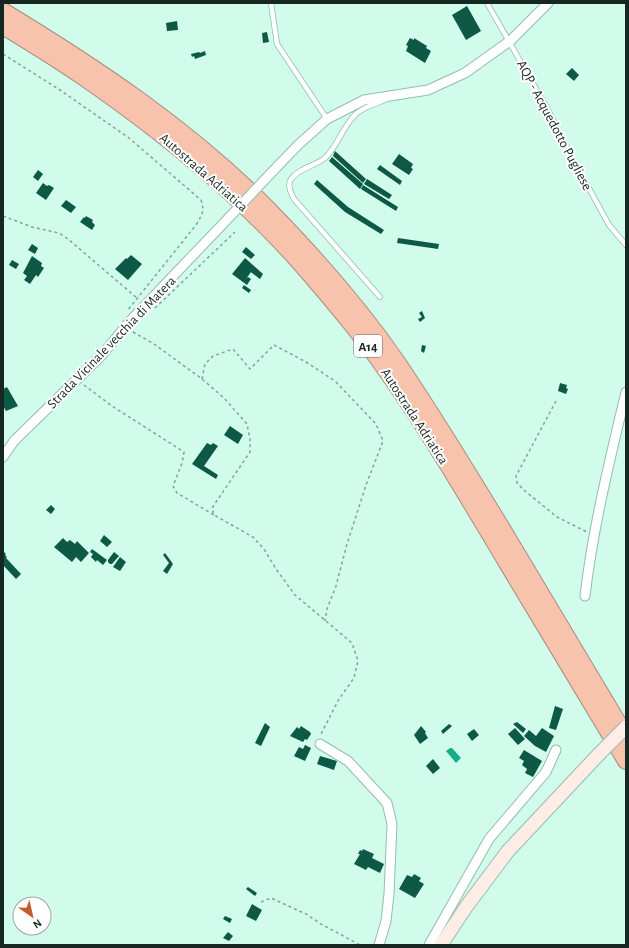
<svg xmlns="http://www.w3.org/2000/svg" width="629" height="948" font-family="'Alegreya Sans',sans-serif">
<rect width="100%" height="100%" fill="#d1fcec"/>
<!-- water -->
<path fill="#18ac89" d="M 450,748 L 452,748 L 461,758 L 456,763 L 446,751 Z"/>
<!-- building -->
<g fill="#0e5846">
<path d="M 467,6 L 481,31 L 466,40 L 452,15 Z"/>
<path d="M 177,21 L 178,30 L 167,31 L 166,23 Z"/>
<path d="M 267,32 L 269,42 L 263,43 L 262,33 Z"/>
<path d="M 410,38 L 414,40 L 414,38 L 427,46 L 426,48 L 431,51 L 425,63 L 406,51 L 408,46 L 406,45 Z"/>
<path d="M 205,51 L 206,55 L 195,59 L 194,56 L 192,57 L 191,54 L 199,52 L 200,53 Z"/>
<path d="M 572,68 L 579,75 L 574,81 L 566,74 Z"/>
<path d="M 335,151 L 366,179 L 363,183 L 333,156 Z"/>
<path d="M 399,154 L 413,164 L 411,168 L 413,169 L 409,175 L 392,164 Z"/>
<path d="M 332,157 L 363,184 L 360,189 L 329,161 Z"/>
<path d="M 380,165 L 402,181 L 400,185 L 377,169 Z"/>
<path d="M 38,170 L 43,174 L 38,181 L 33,177 Z"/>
<path d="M 367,179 L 392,195 L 389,199 L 364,184 Z"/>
<path d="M 317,180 L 348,207 L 384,230 L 381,234 L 345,212 L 314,184 Z"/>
<path d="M 43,183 L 47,186 L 49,185 L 54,188 L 46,200 L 36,193 Z"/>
<path d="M 363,185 L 398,207 L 396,211 L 361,189 Z"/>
<path d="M 66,200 L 76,207 L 71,213 L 61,206 Z"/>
<path d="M 86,216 L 93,220 L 92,222 L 95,225 L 92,230 L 80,222 L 84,217 L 85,218 Z"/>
<path d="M 398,238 L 439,244 L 438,249 L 397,243 Z"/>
<path d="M 32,244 L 38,248 L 35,254 L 28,250 Z"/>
<path d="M 246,247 L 255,255 L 251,259 L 242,252 Z"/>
<path d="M 131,255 L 142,264 L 128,280 L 115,269 L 126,258 L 127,259 Z"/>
<path d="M 32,256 L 42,263 L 41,266 L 44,268 L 38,277 L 36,275 L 30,284 L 24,280 L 27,276 L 23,273 Z"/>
<path d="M 245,258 L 263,274 L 260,279 L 248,270 L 251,272 L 246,279 L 248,277 L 251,279 L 247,285 L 232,274 Z"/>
<path d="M 12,260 L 19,264 L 16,269 L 9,265 Z"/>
<path d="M 244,285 L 251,290 L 249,293 L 242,288 Z"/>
<path d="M 422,311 L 425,318 L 420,322 L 418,319 L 422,317 L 419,313 Z"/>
<path d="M 422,345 L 426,346 L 424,353 L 421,351 Z"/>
<path d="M 560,383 L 567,385 L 566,388 L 568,389 L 566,394 L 558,391 Z"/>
<path d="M 7,387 L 18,406 L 6,411 L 3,406 L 3,389 Z"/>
<path d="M 230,426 L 243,435 L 238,444 L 224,435 Z"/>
<path d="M 207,443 L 211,445 L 213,443 L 218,446 L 204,466 L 218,475 L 216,479 L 192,464 Z"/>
<path d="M 51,505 L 55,509 L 51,514 L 46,510 Z"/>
<path d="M 104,535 L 112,542 L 107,547 L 100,541 Z"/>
<path d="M 63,538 L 67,542 L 70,540 L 75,544 L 77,541 L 89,553 L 81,562 L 76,557 L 72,562 L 54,547 Z"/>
<path d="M 92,549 L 107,560 L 103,565 L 97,560 L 96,562 L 91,557 L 93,554 L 90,552 Z"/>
<path d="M 3,551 L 6,554 L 5,555 L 7,557 L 6,558 L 21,574 L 16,579 L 3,565 Z"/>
<path d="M 114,552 L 119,556 L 112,564 L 110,564 L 108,562 L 108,560 Z"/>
<path d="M 165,553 L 173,564 L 167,574 L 163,571 L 169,563 L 163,555 Z"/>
<path d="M 120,557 L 126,562 L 120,571 L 113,567 Z"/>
<path d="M 555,706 L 563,709 L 556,730 L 549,728 Z"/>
<path d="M 517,722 L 526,729 L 523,733 L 513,724 Z"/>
<path d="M 265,723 L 270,727 L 261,746 L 255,743 Z"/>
<path d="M 449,724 L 452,726 L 451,727 L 443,734 L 441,731 Z"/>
<path d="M 301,726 L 310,732 L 311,734 L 307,740 L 305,739 L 303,742 L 290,736 L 297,727 L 299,729 Z"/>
<path d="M 421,726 L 426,732 L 425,733 L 428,738 L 420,744 L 414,735 Z"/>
<path d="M 515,728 L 525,739 L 518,745 L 508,734 Z"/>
<path d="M 542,728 L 554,736 L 546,752 L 535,746 L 524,736 L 529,730 L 536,736 Z"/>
<path d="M 474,729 L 479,735 L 472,741 L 467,734 Z"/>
<path d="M 305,745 L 311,748 L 305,761 L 294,756 L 299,747 L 303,749 Z"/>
<path d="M 524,750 L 542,761 L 533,777 L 525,773 L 527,769 L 522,765 L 524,761 L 519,758 Z"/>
<path d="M 320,756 L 337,761 L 334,770 L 317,764 Z"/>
<path d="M 433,759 L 440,768 L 433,774 L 426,766 Z"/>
<path d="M 363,849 L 374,854 L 372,858 L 384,864 L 380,873 L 368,867 L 366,870 L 354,864 L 360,854 L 358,854 L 360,850 L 362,851 Z"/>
<path d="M 414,874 L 421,878 L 419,881 L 424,884 L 415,898 L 399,889 L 407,875 L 412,877 Z"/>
<path d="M 248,887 L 257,893 L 255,896 L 246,889 Z"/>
<path d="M 252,904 L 262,910 L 256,921 L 246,916 Z"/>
<path d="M 225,916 L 232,919 L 230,923 L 223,919 Z"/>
<path d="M 228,932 L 233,936 L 229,941 L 223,938 Z"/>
</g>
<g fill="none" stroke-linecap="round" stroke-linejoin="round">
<defs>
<g id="lane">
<path d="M 271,3 L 277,44 L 327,119"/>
<path d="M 487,3 L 546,106 L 573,159 L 609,225 L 626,245"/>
<path d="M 380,297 L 294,199 C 291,193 287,186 291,179 C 299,168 315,166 325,158 C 337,147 342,129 353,117 C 360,108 375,104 385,100"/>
</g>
<g id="street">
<path d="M 273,171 L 298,145 L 327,119 L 364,100 L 428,90 L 465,73 L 510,41 L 548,3"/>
<path d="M 3,457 L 14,441 L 102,355 L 130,321 L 219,228"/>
<path d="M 585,596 C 593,527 610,459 626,392"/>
<path d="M 320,744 L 348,761 L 387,803 L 392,824 L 389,894 L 386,921 L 379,945"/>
<path d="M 429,945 L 489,839 L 546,772 L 556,750"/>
</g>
<path id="secondary" d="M 441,945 L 466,907 L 508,851 L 599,754"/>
<g id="highway">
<path d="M 3,11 C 97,68 190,130 268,209 C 314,256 359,307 397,362 C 433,415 467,471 501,527 C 543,596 584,666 626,736"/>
<path d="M 3,26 C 31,43 59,60 86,79 C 164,133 238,193 301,264 C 327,294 353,324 376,356 C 424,422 465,493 507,563 C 546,629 587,695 626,761"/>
</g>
</defs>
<!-- lane casing -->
<use href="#lane" stroke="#93bdae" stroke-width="6"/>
<!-- street casing -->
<use href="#street" stroke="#93bdae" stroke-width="11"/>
<!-- secondary casing -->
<use href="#secondary" stroke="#93bdae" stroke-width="15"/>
<!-- highway casing -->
<use href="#highway" stroke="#a98c7c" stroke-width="18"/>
<!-- path -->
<g stroke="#83a398" stroke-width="1.5" stroke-dasharray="3 3" stroke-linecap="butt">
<path d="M 3,54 L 60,90 L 129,138 L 201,200 C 205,211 202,215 196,225 L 127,311"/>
<path d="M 3,216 L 32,227 L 59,233 L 68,239 L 137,298"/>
<path d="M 155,308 L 235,232"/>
<path d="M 133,332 L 154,344 L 202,379 L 224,398 L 247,424 L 250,439 L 250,452 L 212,508 L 214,515 L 253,537 L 264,549 L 276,569 L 295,595 L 352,643 L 358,661 L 354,678 L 339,699 L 320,736"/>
<path d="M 202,379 L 205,364 L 213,356 L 233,349 L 250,369 L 274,345 L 306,362 L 335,381 L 376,424 L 383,441 L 366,485 L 347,544 L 336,586 L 327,609 L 325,621"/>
<path d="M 84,385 L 112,406 L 184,452 L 182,463 L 173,486 L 177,493 L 214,515"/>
<path d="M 556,401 L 516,476 L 517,483 L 525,491 L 557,517 L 587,532"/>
<path d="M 261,902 L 271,898 L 306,914 L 321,924 L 360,945"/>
</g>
<!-- lane -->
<use href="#lane" stroke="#fff" stroke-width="4.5"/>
<!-- street -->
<use href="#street" stroke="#fff" stroke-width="9"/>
<!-- secondary -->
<use href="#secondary" stroke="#fdede6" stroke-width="13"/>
<!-- highway -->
<use href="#highway" stroke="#f8c3ad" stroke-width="16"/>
<defs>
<path id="street-bridge" d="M 219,228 L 273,171"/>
<path id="secondary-bridge" d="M 599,754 L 626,727"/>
</defs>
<!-- street-bridge casing -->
<use href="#street-bridge" stroke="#93bdae" stroke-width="11" stroke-linecap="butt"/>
<!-- secondary-bridge casing -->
<use href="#secondary-bridge" stroke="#93bdae" stroke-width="15" stroke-linecap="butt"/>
<!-- street-bridge -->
<use href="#street-bridge" stroke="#fff" stroke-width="9"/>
<!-- secondary-bridge -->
<use href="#secondary-bridge" stroke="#fdede6" stroke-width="13"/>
</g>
<g text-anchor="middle" stroke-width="4" stroke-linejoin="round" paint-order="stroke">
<!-- shield labels -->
<rect fill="#fefefe" stroke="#5c6863" stroke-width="1" x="354" y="335" width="28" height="22" rx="3"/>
<g font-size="13" font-weight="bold" fill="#162721">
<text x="368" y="351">A14</text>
</g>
<!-- street labels -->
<g font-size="14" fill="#162721" stroke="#fefefe">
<text transform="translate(555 125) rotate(62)" y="5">AQP - Acquedotto Pugliese</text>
<text transform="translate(204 172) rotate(41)" y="5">Autostrada Adriatica</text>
<text transform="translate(111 342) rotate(-46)" y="5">Strada Vicinale vecchia di Matera</text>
<text transform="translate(415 416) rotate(57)" y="5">Autostrada Adriatica</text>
</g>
</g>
<!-- border -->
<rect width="629" height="948" fill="none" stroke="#162721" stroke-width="8"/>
<!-- north arrow -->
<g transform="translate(32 916) rotate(146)"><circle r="19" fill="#fefefe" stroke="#a1a8a6"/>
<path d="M0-3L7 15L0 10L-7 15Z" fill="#c45e2f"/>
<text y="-6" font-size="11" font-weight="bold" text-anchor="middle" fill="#162721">N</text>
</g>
</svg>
